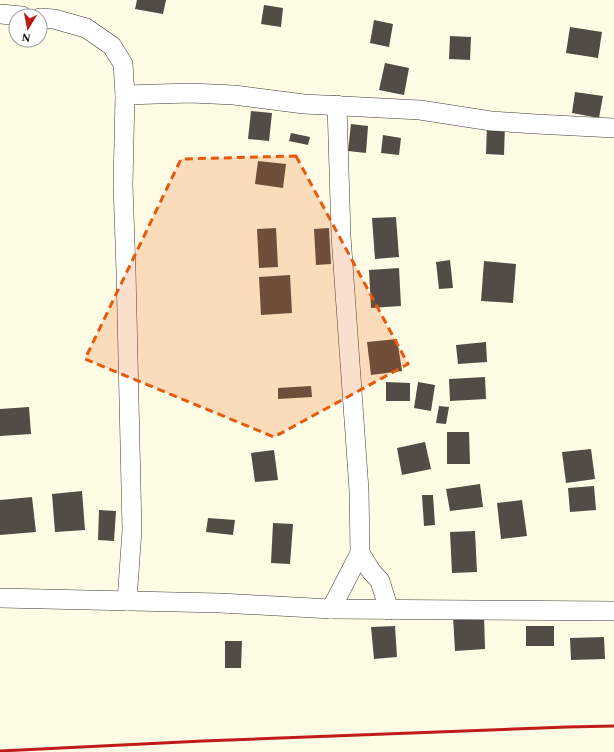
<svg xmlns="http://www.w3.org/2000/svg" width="614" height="752" font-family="Spectral,serif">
<rect width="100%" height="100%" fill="#fffce6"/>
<!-- building -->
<g fill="#534b45">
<path d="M 137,0 L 166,0 L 163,14 L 135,9 Z"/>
<path d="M 264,5 L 283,8 L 281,27 L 261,24 Z"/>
<path d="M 374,20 L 393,24 L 389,47 L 370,43 Z"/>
<path d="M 570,27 L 602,32 L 598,58 L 566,53 Z"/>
<path d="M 450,36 L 471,37 L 470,60 L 449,59 Z"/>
<path d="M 385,63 L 409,68 L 404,95 L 379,90 Z"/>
<path d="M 575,92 L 603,96 L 599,118 L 572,113 Z"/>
<path d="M 251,111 L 272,113 L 269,141 L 248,139 Z"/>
<path d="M 351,124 L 368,126 L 366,153 L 348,151 Z"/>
<path d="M 487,125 L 505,125 L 504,155 L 486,154 Z"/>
<path d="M 291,133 L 310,137 L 308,145 L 289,141 Z"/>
<path d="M 383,135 L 401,138 L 399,155 L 381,153 Z"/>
<path d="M 258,161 L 286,164 L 283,188 L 255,184 Z"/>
<path d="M 396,217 L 399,257 L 375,259 L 372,218 Z"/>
<path d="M 276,228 L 278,267 L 259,268 L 257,229 Z"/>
<path d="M 329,228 L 331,264 L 316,265 L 314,229 Z"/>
<path d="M 450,260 L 453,288 L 439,289 L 436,262 Z"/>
<path d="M 484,261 L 516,264 L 513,303 L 481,301 Z"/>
<path d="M 399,268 L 401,306 L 371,308 L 369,270 Z"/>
<path d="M 290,275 L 292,313 L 261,315 L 259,277 Z"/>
<path d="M 397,339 L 402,371 L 371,375 L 367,342 Z"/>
<path d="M 486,342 L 487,362 L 458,364 L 456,345 Z"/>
<path d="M 485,377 L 486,399 L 450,401 L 449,379 Z"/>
<path d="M 386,382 L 410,383 L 410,401 L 386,401 Z"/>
<path d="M 418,382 L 435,385 L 431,411 L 414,408 Z"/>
<path d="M 311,386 L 312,397 L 278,399 L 278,388 Z"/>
<path d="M 439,406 L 449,407 L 446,424 L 436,423 Z"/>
<path d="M 29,407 L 31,434 L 0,436 L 0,409 Z"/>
<path d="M 447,432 L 469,432 L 470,464 L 447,464 Z"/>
<path d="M 425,442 L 431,469 L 402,475 L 397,448 Z"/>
<path d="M 591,449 L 595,479 L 566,483 L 562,452 Z"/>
<path d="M 274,450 L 278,480 L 255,482 L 251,453 Z"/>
<path d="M 480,484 L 483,507 L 450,511 L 446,489 Z"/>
<path d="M 594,486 L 596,510 L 570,512 L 568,488 Z"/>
<path d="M 82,491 L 85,530 L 55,532 L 52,494 Z"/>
<path d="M 422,495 L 433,495 L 435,525 L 424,526 Z"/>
<path d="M 32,497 L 36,532 L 0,535 L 0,500 Z"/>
<path d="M 522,500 L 527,536 L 501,539 L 497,503 Z"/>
<path d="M 99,510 L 116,511 L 114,541 L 98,540 Z"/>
<path d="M 208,518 L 235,520 L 233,535 L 206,532 Z"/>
<path d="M 273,523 L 293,524 L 290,564 L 271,563 Z"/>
<path d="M 475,531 L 477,572 L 452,573 L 450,532 Z"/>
<path d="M 484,615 L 485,649 L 455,651 L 453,616 Z"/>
<path d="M 395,626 L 397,657 L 374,659 L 371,627 Z"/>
<rect x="526" y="626" width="28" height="20"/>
<path d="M 604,637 L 605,659 L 571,660 L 570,638 Z"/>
<path d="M 225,641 L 242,641 L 241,668 L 225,668 Z"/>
</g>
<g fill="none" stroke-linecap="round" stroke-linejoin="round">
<defs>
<g id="street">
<path d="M 0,14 L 22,16"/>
<path d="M 40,18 L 54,19 L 86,28 L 112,46 L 123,64 L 125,95 L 123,185 L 126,271 L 132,530 L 127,601"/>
<path d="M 125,95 L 190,93 L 234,95 L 304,104 L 420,110 L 491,121 L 536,124 L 614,128"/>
<path d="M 360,553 L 371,571 L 380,581 L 389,610"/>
<path d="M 0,598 L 220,603 L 331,609 L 614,611"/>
<path d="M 331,609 L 360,553 L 359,490 L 341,236 L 337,105"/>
</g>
</defs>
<!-- street casing -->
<use href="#street" stroke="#3c3c3c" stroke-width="20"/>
<!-- street -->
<use href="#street" stroke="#fff" stroke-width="19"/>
<!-- rail -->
<path stroke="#c11b19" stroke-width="3" d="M 0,751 L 203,741 L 567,727 L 614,726"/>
</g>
<!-- marked area -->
<path fill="#e8590c" fill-opacity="0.2" stroke="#e8590c" stroke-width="3" stroke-dasharray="8 5" stroke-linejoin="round" d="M 296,156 L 408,364 L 274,437 L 85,359 L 181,159 Z"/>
<!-- north arrow -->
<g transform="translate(28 28) rotate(190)"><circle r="19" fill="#ffffff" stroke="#9d9d9d"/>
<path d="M0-3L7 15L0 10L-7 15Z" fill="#c11b19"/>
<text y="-6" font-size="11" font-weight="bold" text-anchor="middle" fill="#090909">N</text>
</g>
</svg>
